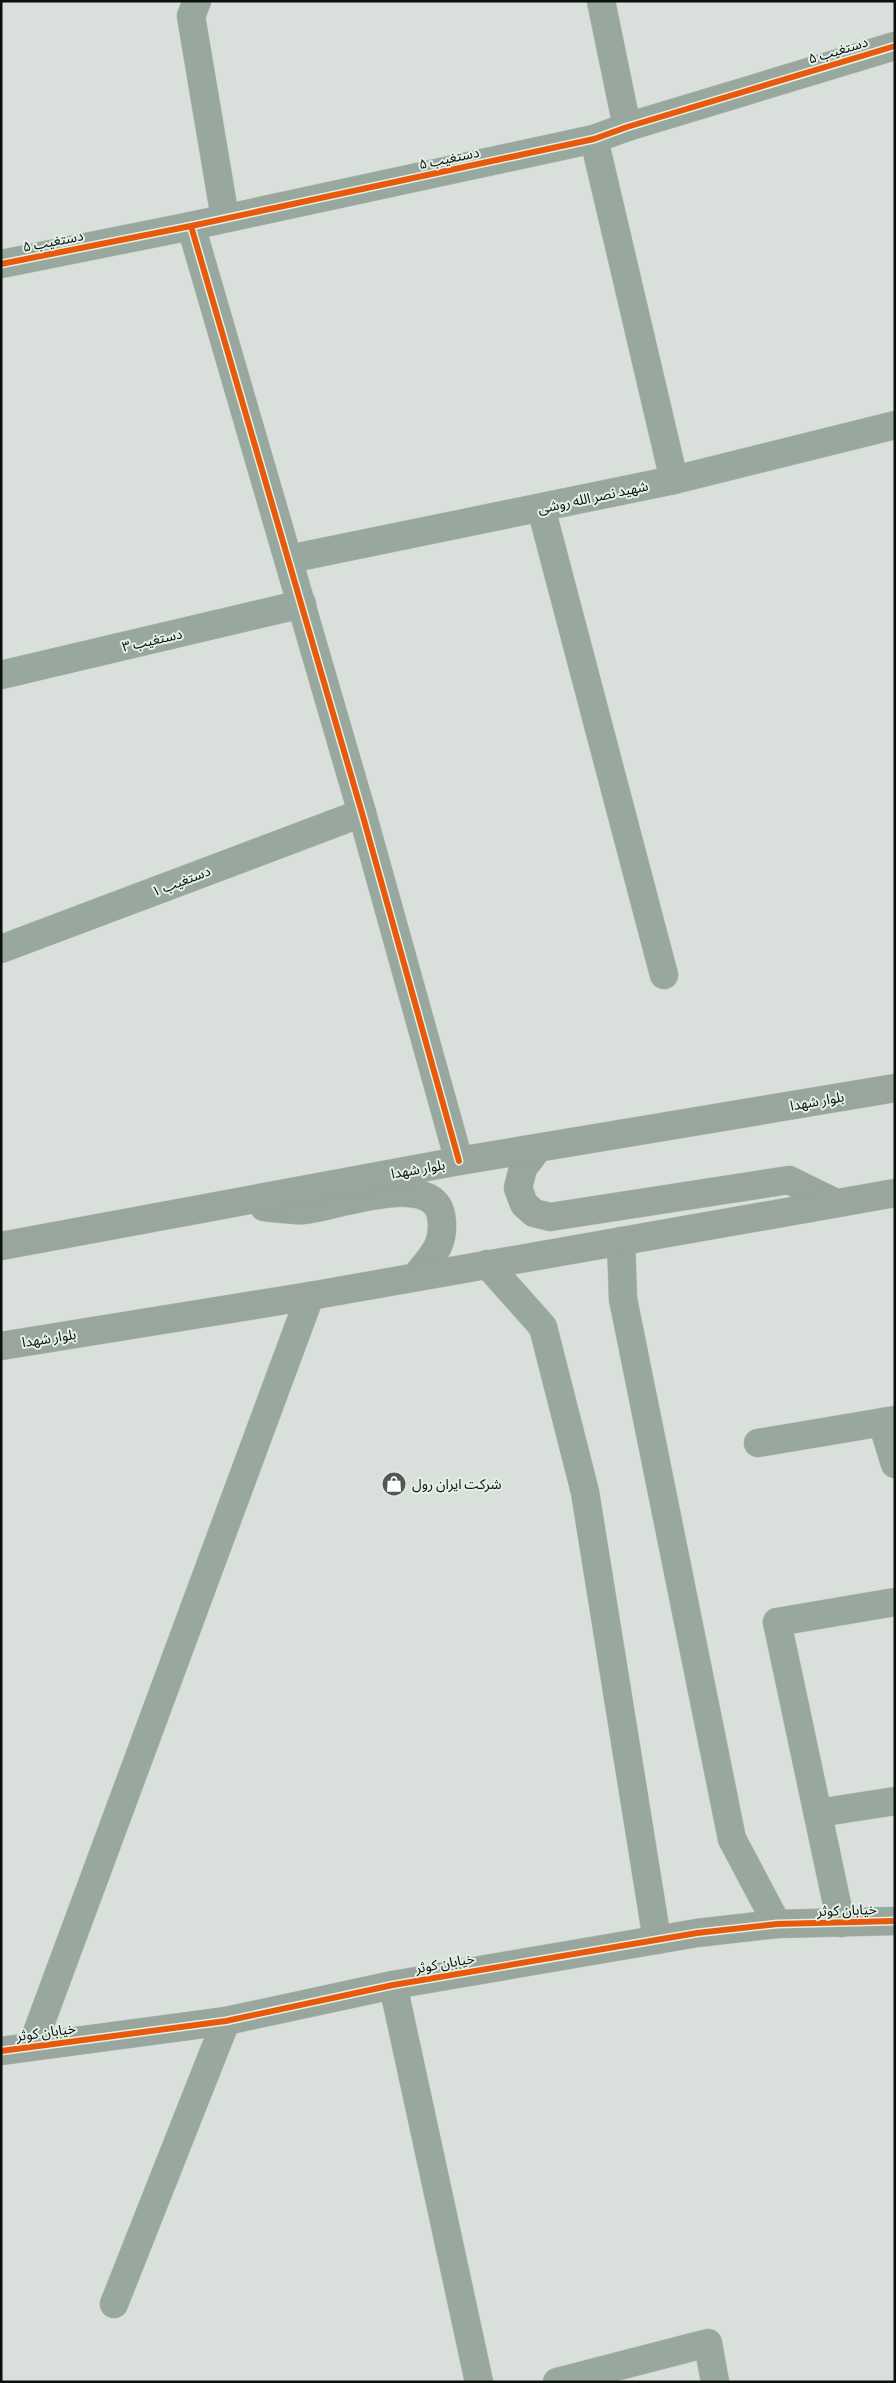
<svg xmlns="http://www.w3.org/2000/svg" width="896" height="2383" font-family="'Source Sans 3','Noto Sans Arabic',sans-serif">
<rect width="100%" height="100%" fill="#d9dfdb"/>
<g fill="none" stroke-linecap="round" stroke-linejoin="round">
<defs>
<g id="street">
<path d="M 197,1 L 191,16 L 225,218"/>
<path d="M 601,1 L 627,127"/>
<path d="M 594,139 L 674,480"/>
<path d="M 191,226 L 362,813 L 459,1161"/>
<path d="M 1,264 L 191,226 L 594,139 L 627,127 L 895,46"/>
<path d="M 541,508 L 664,975"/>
<path d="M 289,559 L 674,480 L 895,425"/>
<path d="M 1,675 L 302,604"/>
<path d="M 1,949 L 362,813"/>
<path d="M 621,1241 L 623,1299 L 732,1839 L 777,1924"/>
<path d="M 487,1264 L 543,1327 L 585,1492 L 657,1940"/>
<path d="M 882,1422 L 895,1464"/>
<path d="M 758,1443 L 895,1420"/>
<path d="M 818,1813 L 895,1801"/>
<path d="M 841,1923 L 777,1622 L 895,1602"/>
<path d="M 393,1985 L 479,2382"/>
<path d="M 32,2046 L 310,1296"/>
<path d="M 114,2304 L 226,2021"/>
<path d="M 557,2382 L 708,2343 L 715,2382"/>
</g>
<g id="secondary">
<path d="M 538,1148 L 523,1168 L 518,1188 L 524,1204 L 534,1213 L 550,1217 L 789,1180 L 836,1203"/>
<path d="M 264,1207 C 277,1208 290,1211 303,1210 C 332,1208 432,1169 441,1215 C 446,1244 433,1255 416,1276"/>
<path d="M 1,1246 L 459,1161 L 895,1088"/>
<path d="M 1,1346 L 310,1296 L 895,1193"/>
<path d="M 1,2051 L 226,2021 L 393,1985 L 697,1933 L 777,1924 L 895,1921"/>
</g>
</defs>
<!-- street casing -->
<use href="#street" stroke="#b9bdba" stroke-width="29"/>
<!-- secondary casing -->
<use href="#secondary" stroke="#b9bdba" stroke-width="29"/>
<!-- street -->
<use href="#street" stroke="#98a89f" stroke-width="28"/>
<!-- secondary -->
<use href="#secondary" stroke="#98a69e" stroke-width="28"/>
<defs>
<g id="cycleway">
<path d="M 191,226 L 362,813 L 459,1161"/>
<path d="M 1,264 L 191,226 L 594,139 L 627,127 L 895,46"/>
<path d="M 1,2051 L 226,2021 L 393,1985 L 697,1933 L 777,1924 L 895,1921"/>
</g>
</defs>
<!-- cycleway casing -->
<use href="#cycleway" stroke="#e3f0e7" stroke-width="9"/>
<!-- cycleway -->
<use href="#cycleway" stroke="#e8590c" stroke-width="6"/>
</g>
<!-- icons -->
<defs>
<symbol id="shop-disc" viewBox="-11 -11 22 22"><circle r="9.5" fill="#545855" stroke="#e3f0e7"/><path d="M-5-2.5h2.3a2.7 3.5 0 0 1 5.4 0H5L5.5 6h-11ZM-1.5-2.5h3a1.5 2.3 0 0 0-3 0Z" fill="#fff"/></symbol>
</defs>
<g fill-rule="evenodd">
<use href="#shop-disc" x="380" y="1470" width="28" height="28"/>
</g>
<g text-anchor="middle" stroke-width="4" stroke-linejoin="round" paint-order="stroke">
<!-- street labels -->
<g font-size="14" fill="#0c100d" stroke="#e3f0e7">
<text transform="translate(838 50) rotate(-17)" y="5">دستغیب ۵</text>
<text transform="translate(449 158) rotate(-12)" y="5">دستغیب ۵</text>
<text transform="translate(53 241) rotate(-11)" y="5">دستغیب ۵</text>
<text transform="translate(593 497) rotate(-12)" y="5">شهید نصر الله روشی</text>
<text transform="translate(152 640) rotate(-13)" y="5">دستغیب ۳</text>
<text transform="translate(181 881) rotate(-21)" y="5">دستغیب ۱</text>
<text transform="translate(817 1101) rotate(-10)" y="5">بلوار شهدا</text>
<text transform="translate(418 1169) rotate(-10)" y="5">بلوار شهدا</text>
<text transform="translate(49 1338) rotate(-9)" y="5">بلوار شهدا</text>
<text transform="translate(847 1910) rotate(-2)" y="5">خیابان کوثر</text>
<text transform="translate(445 1963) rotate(-10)" y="5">خیابان کوثر</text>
<text transform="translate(46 2032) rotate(-8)" y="5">خیابان کوثر</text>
</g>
<!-- poi labels -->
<g font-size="14" fill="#0c100d" stroke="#e3f0e7" text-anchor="start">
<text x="412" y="1489">شرکت ایران رول</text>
</g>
</g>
<!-- border -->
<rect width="896" height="2383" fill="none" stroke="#0c100d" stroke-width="5"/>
</svg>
